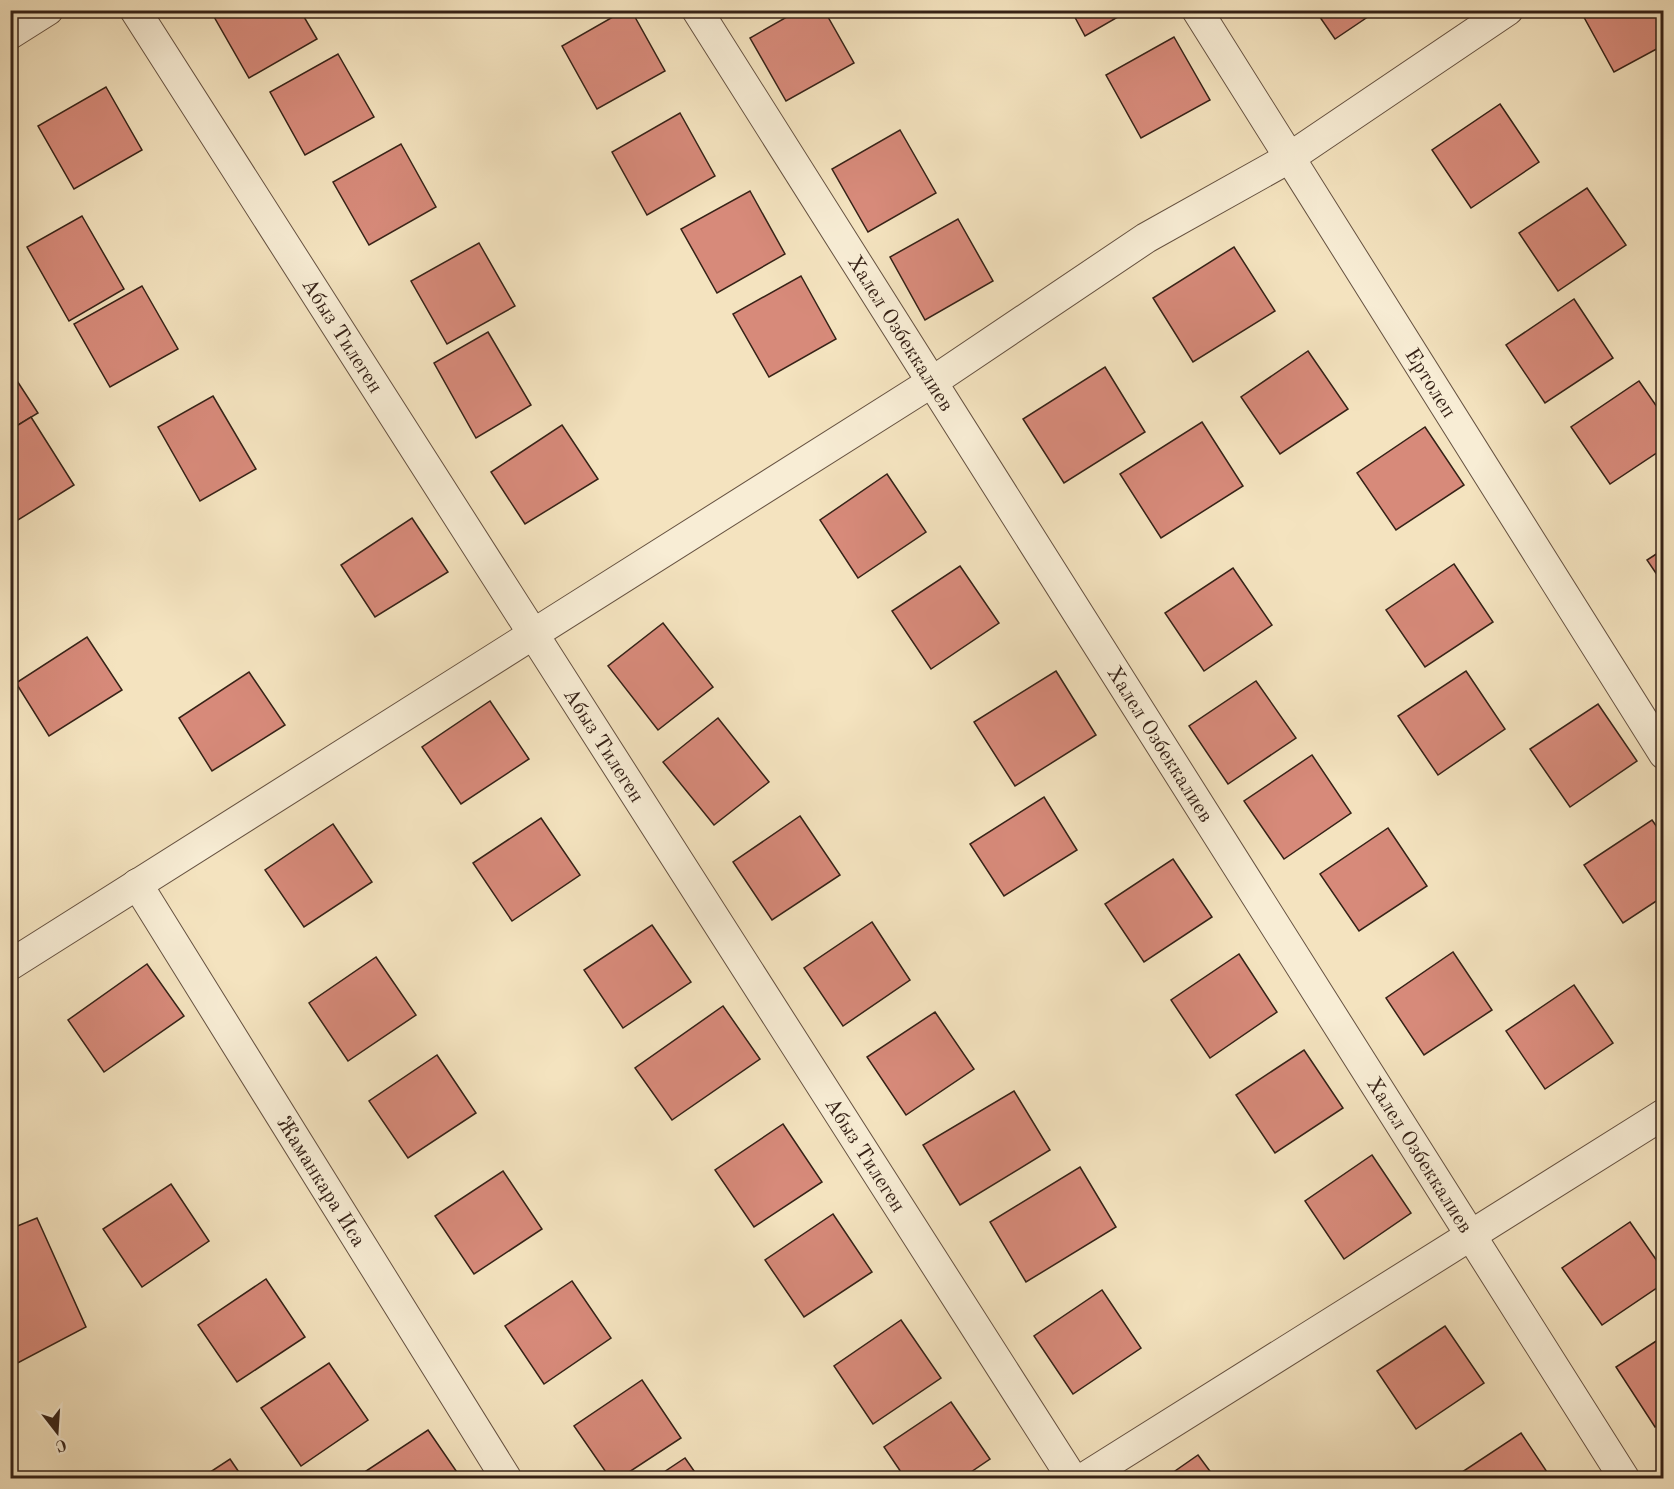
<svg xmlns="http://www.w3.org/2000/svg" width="1674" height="1489" font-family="'Old Standard TT',serif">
<rect width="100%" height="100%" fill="#f4e3bf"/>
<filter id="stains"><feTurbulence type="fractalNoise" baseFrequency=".00333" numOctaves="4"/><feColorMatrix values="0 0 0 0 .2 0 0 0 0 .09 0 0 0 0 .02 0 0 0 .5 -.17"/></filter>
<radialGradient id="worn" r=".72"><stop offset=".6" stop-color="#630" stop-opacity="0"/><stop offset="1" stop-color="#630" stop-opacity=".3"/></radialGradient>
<!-- building -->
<g fill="#d78a7a" stroke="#362217" stroke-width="1.5">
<path d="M 221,10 L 300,10 L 317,39 L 249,78 L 213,15 Z"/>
<path d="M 625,10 L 631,10 L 665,71 L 597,109 L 562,46 Z"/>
<path d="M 799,10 L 824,10 L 854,63 L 786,101 L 750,38 Z"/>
<path d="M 1071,10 L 1130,10 L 1085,36 Z"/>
<path d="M 1315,10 L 1378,10 L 1335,39 Z"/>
<path d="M 1580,10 L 1659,10 L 1664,18 L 1664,45 L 1614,72 Z"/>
<path d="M 1174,37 L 1210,100 L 1141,138 L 1106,75 Z"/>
<path d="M 338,54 L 374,117 L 305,155 L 270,92 Z"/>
<path d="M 106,87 L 142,150 L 74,189 L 38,126 Z"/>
<path d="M 1500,104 L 1539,162 L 1471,208 L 1432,150 Z"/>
<path d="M 680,113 L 715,176 L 647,215 L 612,152 Z"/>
<path d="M 900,130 L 936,193 L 868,232 L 832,169 Z"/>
<path d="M 401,144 L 436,207 L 369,245 L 333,182 Z"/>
<path d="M 1587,188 L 1626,245 L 1558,291 L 1519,233 Z"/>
<path d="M 750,191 L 785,254 L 717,293 L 681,229 Z"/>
<path d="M 82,216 L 124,289 L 69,321 L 27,247 Z"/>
<path d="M 958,219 L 993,281 L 925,320 L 890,257 Z"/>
<path d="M 479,243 L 515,306 L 447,344 L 411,281 Z"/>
<path d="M 1234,247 L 1275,311 L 1193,362 L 1153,298 Z"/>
<path d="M 801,276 L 836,339 L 769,377 L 733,314 Z"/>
<path d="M 142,286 L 178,349 L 110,387 L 74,324 Z"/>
<path d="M 1574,299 L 1613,358 L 1545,403 L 1506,345 Z"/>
<path d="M 488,332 L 531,405 L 476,438 L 434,363 Z"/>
<path d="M 1308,351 L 1348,409 L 1280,454 L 1241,397 Z"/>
<path d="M 1105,367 L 1145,432 L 1064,483 L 1023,419 Z"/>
<path d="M 10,370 L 38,413 L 10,430 Z"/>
<path d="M 1639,381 L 1664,417 L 1664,448 L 1610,484 L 1571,427 Z"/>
<path d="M 213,396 L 256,469 L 200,501 L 158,427 Z"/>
<path d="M 31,417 L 74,485 L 10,525 L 10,430 Z"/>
<path d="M 1202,422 L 1243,486 L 1161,538 L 1120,474 Z"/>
<path d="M 562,425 L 598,479 L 525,524 L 491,472 Z"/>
<path d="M 1425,427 L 1464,485 L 1396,530 L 1357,473 Z"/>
<path d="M 887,474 L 926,532 L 858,578 L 820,520 Z"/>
<path d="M 412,518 L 448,572 L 375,617 L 341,565 Z"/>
<path d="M 1664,549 L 1664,585 L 1647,560 Z"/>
<path d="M 1454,564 L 1493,622 L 1425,667 L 1386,610 Z"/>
<path d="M 960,566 L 999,623 L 931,669 L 892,611 Z"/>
<path d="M 1233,568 L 1272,625 L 1204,671 L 1165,613 Z"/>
<path d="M 663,623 L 713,687 L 658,730 L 608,666 Z"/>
<path d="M 87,637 L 122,690 L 49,736 L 16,683 Z"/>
<path d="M 1056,671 L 1096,735 L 1015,786 L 974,722 Z"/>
<path d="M 1466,671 L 1505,729 L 1438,775 L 1398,716 Z"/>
<path d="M 249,672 L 285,725 L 212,771 L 179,718 Z"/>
<path d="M 1256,681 L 1296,738 L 1228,784 L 1189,726 Z"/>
<path d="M 490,701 L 529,759 L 461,804 L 422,747 Z"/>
<path d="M 1598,704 L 1637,761 L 1570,807 L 1530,749 Z"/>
<path d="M 718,718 L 769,782 L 714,825 L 663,762 Z"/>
<path d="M 1312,755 L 1351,813 L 1284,859 L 1244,801 Z"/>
<path d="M 1044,797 L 1077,850 L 1004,896 L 970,844 Z"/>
<path d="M 800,816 L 840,875 L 772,920 L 733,862 Z"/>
<path d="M 541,818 L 580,875 L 512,921 L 473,863 Z"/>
<path d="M 1652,820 L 1664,837 L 1664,896 L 1623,923 L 1584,865 Z"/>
<path d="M 333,824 L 372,882 L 304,927 L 265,870 Z"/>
<path d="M 1388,828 L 1427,886 L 1359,931 L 1320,874 Z"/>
<path d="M 1173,859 L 1212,917 L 1144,962 L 1105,904 Z"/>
<path d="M 872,922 L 910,980 L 843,1026 L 804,968 Z"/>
<path d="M 652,925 L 691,982 L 623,1028 L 584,970 Z"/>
<path d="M 1453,952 L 1492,1010 L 1424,1055 L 1386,998 Z"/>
<path d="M 1239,954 L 1277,1012 L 1210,1058 L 1171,1000 Z"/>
<path d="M 376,957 L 416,1015 L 348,1061 L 309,1003 Z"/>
<path d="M 147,964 L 184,1016 L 104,1072 L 68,1020 Z"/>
<path d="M 1574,985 L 1613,1043 L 1545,1089 L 1506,1031 Z"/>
<path d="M 723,1006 L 760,1059 L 672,1120 L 635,1068 Z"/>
<path d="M 935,1012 L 974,1069 L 906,1115 L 867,1057 Z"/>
<path d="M 1304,1050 L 1343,1108 L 1275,1153 L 1236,1095 Z"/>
<path d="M 437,1055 L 476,1113 L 408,1158 L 369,1101 Z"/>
<path d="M 1014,1091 L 1050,1150 L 960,1205 L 923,1145 Z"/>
<path d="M 783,1124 L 822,1182 L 754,1227 L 715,1170 Z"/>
<path d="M 1372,1155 L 1411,1213 L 1344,1259 L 1305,1201 Z"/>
<path d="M 1080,1167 L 1116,1227 L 1026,1282 L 990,1222 Z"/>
<path d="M 503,1171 L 542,1229 L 474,1274 L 435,1216 Z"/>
<path d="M 171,1184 L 209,1241 L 142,1287 L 103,1229 Z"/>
<path d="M 833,1214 L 872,1272 L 804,1317 L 765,1260 Z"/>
<path d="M 37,1218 L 86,1327 L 10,1367 L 10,1229 Z"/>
<path d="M 1630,1222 L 1664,1271 L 1664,1283 L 1602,1325 L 1562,1268 Z"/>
<path d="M 266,1279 L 305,1337 L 237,1382 L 198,1325 Z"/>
<path d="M 572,1281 L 611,1338 L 544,1384 L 505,1326 Z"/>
<path d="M 1102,1290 L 1141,1348 L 1073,1394 L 1034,1336 Z"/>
<path d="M 901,1320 L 941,1378 L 873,1424 L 834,1366 Z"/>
<path d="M 1445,1326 L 1484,1383 L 1416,1429 L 1377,1371 Z"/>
<path d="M 1664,1336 L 1664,1422 L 1655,1427 L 1616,1367 Z"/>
<path d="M 329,1363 L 368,1420 L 301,1466 L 261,1408 Z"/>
<path d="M 642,1380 L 681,1438 L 620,1478 L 610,1478 L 574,1426 Z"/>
<path d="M 951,1402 L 990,1459 L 962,1478 L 905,1478 L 884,1447 Z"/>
<path d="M 428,1430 L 461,1478 L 362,1478 L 360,1475 Z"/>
<path d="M 1521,1433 L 1551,1478 L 1453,1478 Z"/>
<path d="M 1198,1455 L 1215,1478 L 1165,1478 Z"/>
<path d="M 685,1458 L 699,1478 L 655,1478 Z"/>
<path d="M 230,1459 L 243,1478 L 201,1478 Z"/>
</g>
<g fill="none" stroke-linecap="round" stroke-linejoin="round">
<defs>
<g id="minor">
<path id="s1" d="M 135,10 L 1072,1478"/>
<path id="s2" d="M 697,10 L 1624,1478"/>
<path id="s3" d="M 1197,10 L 1664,754"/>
<path d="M 10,34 L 48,10"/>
<path id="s4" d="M 137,884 L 506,1478"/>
<path d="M 10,965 L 932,382 L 1146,238 L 1289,158 L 1508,10"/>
<path d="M 1084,1478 L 1664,1114"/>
</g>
</defs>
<!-- minor casing -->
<use href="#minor" stroke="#665241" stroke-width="32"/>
<!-- minor -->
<use href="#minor" stroke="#f8edd5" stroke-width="30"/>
</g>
<g text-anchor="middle" stroke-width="6" stroke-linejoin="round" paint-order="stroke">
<!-- street labels -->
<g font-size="21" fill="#362217" stroke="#f8edd5">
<text dy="7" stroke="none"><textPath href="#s2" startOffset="382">Халел Озбеккалиев</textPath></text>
<text dy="7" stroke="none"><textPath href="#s1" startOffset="386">Абыз Тилеген</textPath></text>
<text dy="7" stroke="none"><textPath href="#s3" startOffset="440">Ертолеп</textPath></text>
<text dy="7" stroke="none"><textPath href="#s1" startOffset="872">Абыз Тилеген</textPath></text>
<text dy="7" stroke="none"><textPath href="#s2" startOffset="868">Халел Озбеккалиев</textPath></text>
<text dy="7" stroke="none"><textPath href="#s1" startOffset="1358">Абыз Тилеген</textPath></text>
<text dy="7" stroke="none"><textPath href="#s2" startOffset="1354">Халел Озбеккалиев</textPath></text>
<text dy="7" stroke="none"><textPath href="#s4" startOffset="350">Жаманкара Иса</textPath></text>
</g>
</g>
<!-- margin -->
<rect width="1674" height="1489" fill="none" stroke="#f4e3bf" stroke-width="36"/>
<rect x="12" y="12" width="1650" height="1465" fill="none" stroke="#362217" stroke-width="3"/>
<rect x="18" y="18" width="1638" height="1453" fill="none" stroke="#362217" stroke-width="1.5"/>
<!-- north arrow -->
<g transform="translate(57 1432) rotate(163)" stroke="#f8edd5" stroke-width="4.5" paint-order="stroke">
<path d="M0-4.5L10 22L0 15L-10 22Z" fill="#362217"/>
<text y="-9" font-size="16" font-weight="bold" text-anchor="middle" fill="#362217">С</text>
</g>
<rect width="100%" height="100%" filter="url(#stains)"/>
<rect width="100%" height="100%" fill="url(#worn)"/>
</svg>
